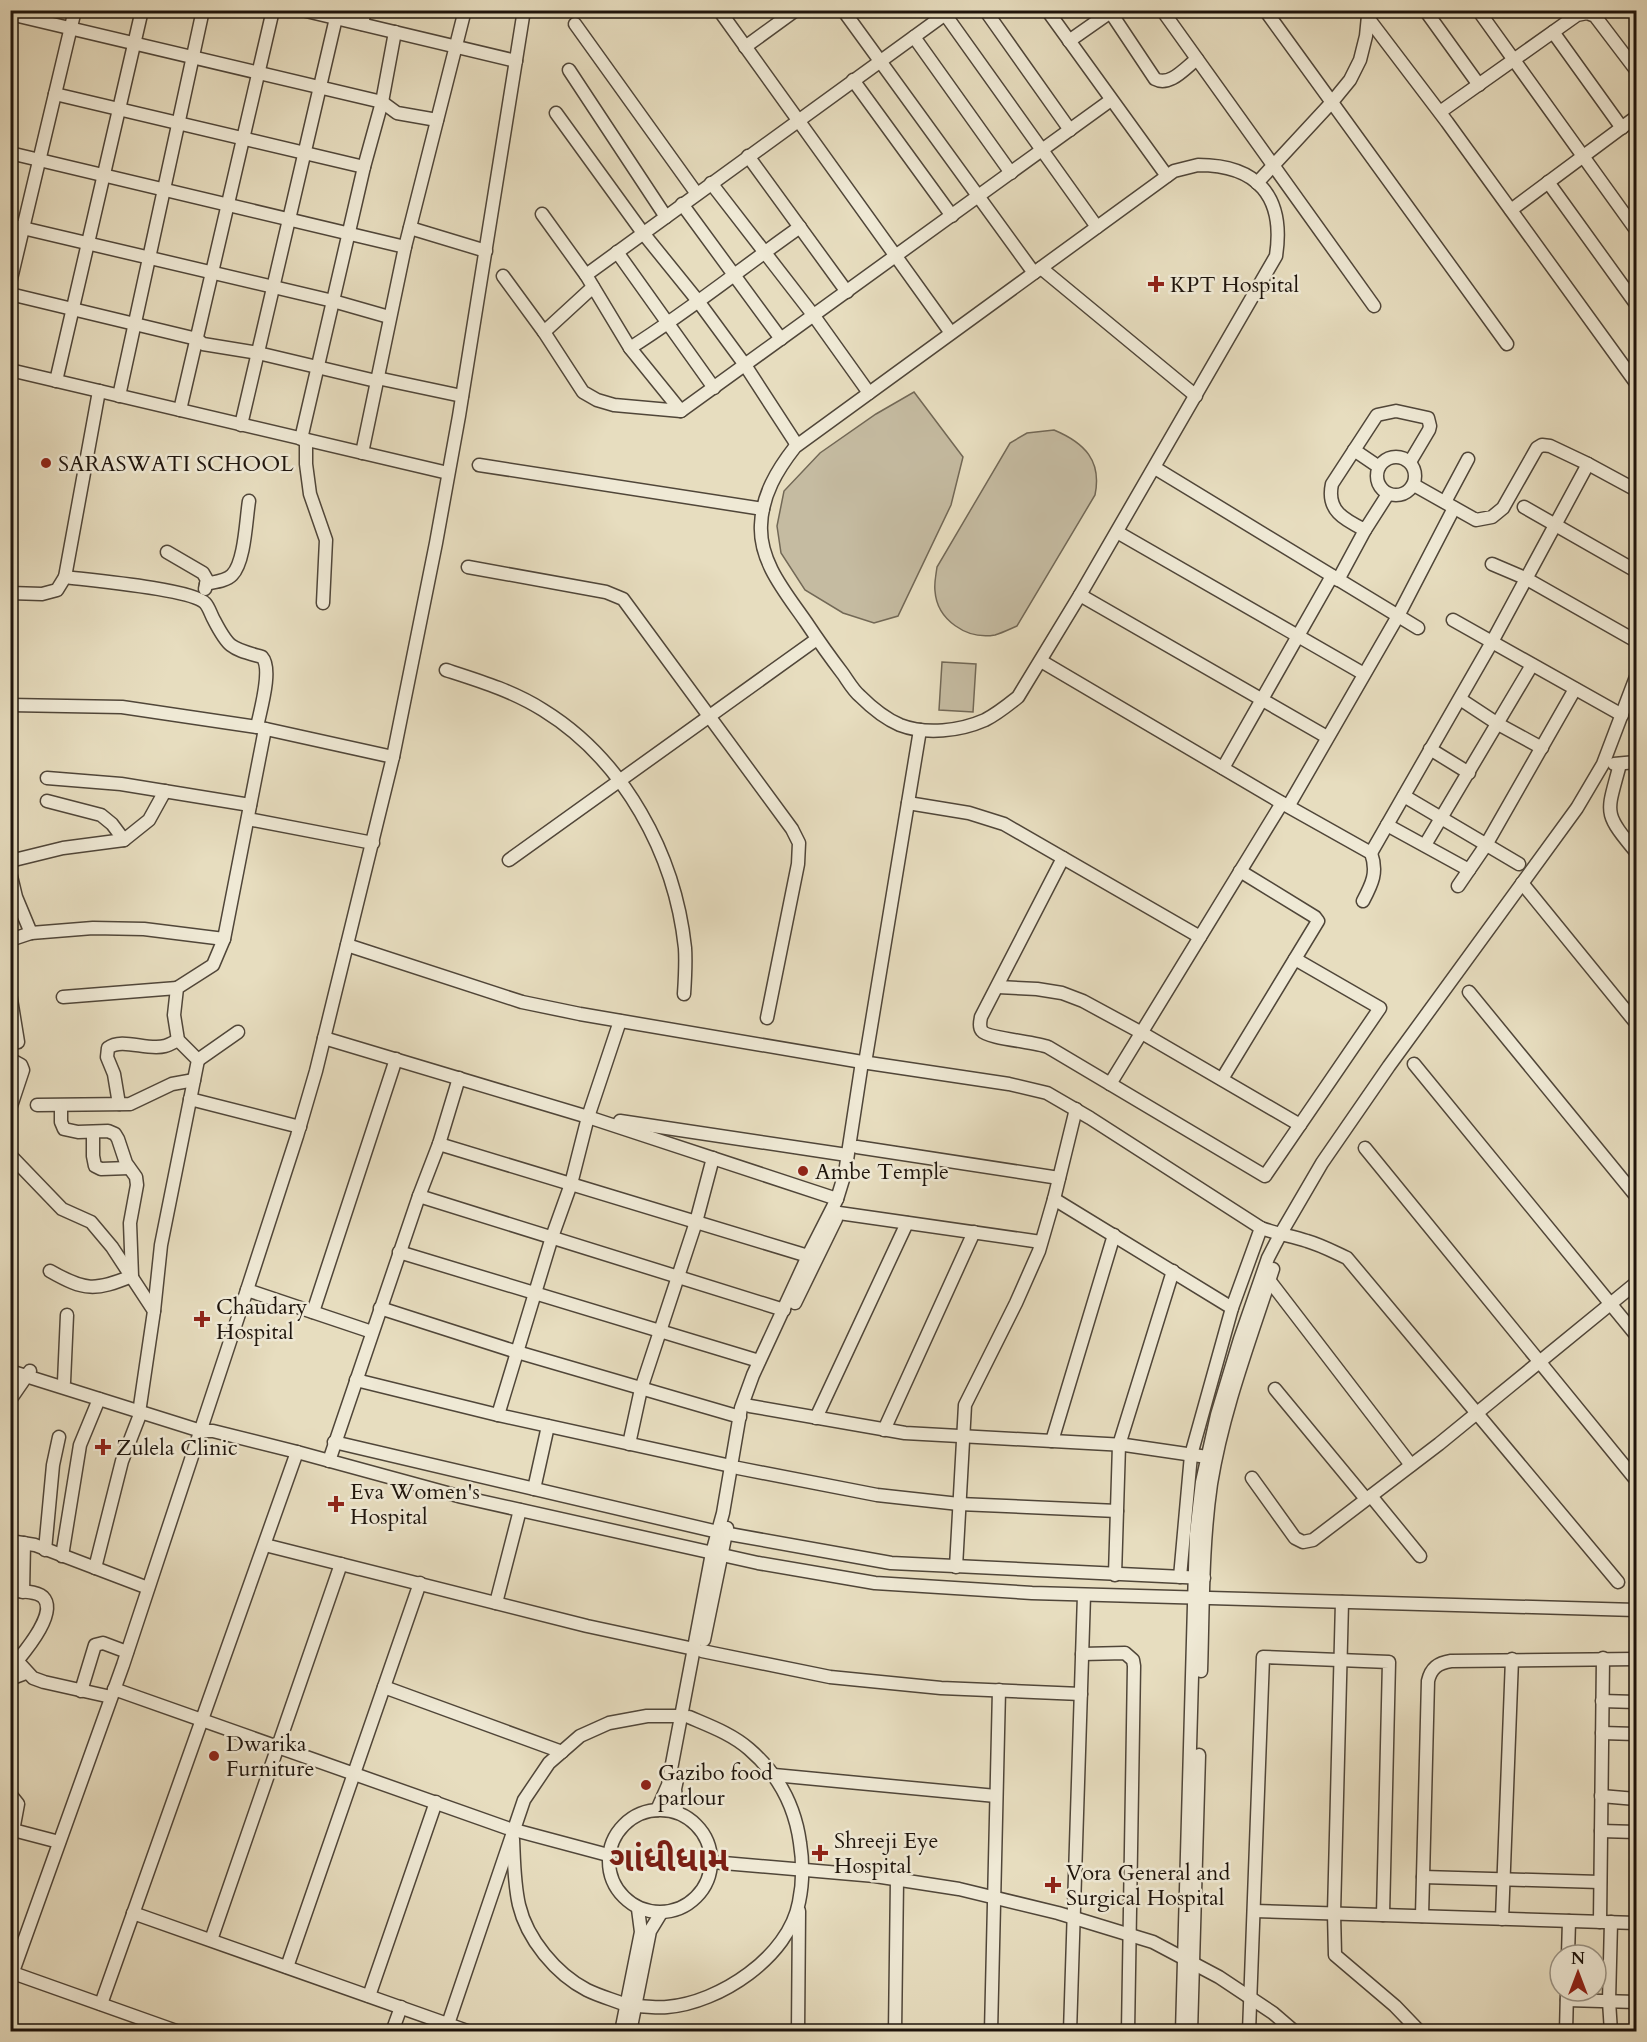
<svg xmlns="http://www.w3.org/2000/svg" width="1647" height="2042" font-family="Cardo,'Noto Sans Gujarati',serif">
<rect width="100%" height="100%" fill="#e7ddbf"/>
<filter id="stains"><feTurbulence type="fractalNoise" baseFrequency=".00333" numOctaves="4"/><feColorMatrix values="0 0 0 0 .2 0 0 0 0 .09 0 0 0 0 .02 0 0 0 .5 -.17"/></filter>
<radialGradient id="worn" r=".72"><stop offset=".6" stop-color="#630" stop-opacity="0"/><stop offset="1" stop-color="#630" stop-opacity=".3"/></radialGradient>
<!-- green -->
<g fill="#c5bba1" stroke="#726856" stroke-width="1.5">
<path d="M 914,392 L 963,457 L 951,505 L 898,616 L 874,623 L 843,613 L 805,590 L 781,553 L 777,526 L 784,491 L 820,453 L 876,414 Z"/>
<path d="M 1054,430 C 1085,443 1102,461 1095,495 L 1017,626 C 1010,629 1002,633 995,635 C 967,640 937,620 935,591 C 934,583 936,575 937,567 L 1010,443 L 1027,433 Z"/>
<path d="M 942,662 L 976,664 L 973,712 L 939,710 Z"/>
</g>
<g fill="none" stroke-linecap="round" stroke-linejoin="round">
<defs>
<g id="minor">
<path d="M 302,10 L 516,61"/>
<path d="M 719,10 L 951,333"/>
<path d="M 843,10 L 1034,273"/>
<path d="M 942,10 L 1097,227"/>
<path d="M 985,10 L 1070,130"/>
<path d="M 1047,10 L 1167,176"/>
<path d="M 1109,10 L 1155,79 C 1170,87 1185,68 1197,59"/>
<path d="M 1162,10 L 1374,306"/>
<path d="M 1265,10 L 1507,344"/>
<path d="M 1425,10 L 1479,85"/>
<path d="M 1478,10 L 1636,230"/>
<path d="M 10,14 L 382,102 L 397,113 L 437,120"/>
<path d="M 1368,18 L 1447,122 L 1636,383"/>
<path d="M 362,24 L 365,10"/>
<path d="M 575,24 L 697,194"/>
<path d="M 1553,32 L 1622,128"/>
<path d="M 914,37 L 1011,173"/>
<path d="M 1069,41 L 1109,13"/>
<path d="M 745,47 L 796,10"/>
<path d="M 569,70 L 666,217"/>
<path d="M 853,80 L 952,216"/>
<path d="M 55,94 L 364,167"/>
<path d="M 1440,112 L 1577,15 L 1587,13 L 1595,16 L 1636,70"/>
<path d="M 556,113 L 643,233 L 698,301 L 745,365 L 797,445"/>
<path d="M 10,153 L 405,247"/>
<path d="M 748,156 L 847,292"/>
<path d="M 1198,165 C 1258,165 1285,197 1276,256 L 1080,595 L 1018,697 C 1008,705 997,714 985,720 C 960,731 926,735 900,725 C 886,719 871,707 860,696 C 853,690 848,681 843,674 C 830,657 818,640 806,622 C 786,593 759,562 761,525 C 762,495 777,470 795,447 L 1174,171 Z"/>
<path d="M 1548,182 L 1636,304"/>
<path d="M 711,183 L 814,316 L 869,393"/>
<path d="M 1257,183 L 1332,102 L 1350,80 L 1360,60 L 1366,36 L 1368,16"/>
<path d="M 682,204 L 781,339"/>
<path d="M 1511,210 L 1636,117"/>
<path d="M 542,214 L 586,275 L 951,10"/>
<path d="M 10,225 L 333,301 L 389,317"/>
<path d="M 410,228 L 486,251"/>
<path d="M 617,252 L 714,388"/>
<path d="M 1041,268 L 1196,396"/>
<path d="M 586,275 L 630,348 C 689,311 743,267 800,227"/>
<path d="M 503,276 L 544,332 L 583,392 L 597,400 L 614,405 L 681,411 L 1111,100"/>
<path d="M 10,283 L 75,10"/>
<path d="M 10,294 L 197,339 L 203,344 L 258,353 L 376,381"/>
<path d="M 544,332 L 593,287"/>
<path d="M 630,348 L 681,411"/>
<path d="M 10,370 L 448,473"/>
<path d="M 377,378 L 462,396"/>
<path d="M 56,381 L 142,10"/>
<path d="M 119,396 L 203,10"/>
<path d="M 180,410 L 273,10"/>
<path d="M 241,425 L 336,18"/>
<path d="M 301,439 L 364,167 L 382,102 L 395,32"/>
<path d="M 306,440 L 306,464 L 310,494 L 326,540 L 323,603"/>
<path d="M 1354,450 L 1379,467"/>
<path d="M 362,453 L 405,247 L 465,10"/>
<circle cx="1396" cy="476" r="19"/>
<path d="M 479,465 L 763,509"/>
<path d="M 1155,468 L 1418,628"/>
<path d="M 1414,485 L 1476,520 L 1492,517 L 1503,508 L 1537,448 L 1542,445 L 1550,446 L 1588,464 L 1636,490"/>
<path d="M 1388,494 L 1365,530 C 1345,520 1326,511 1332,484 L 1377,415 L 1396,411 L 1428,418 L 1430,426 L 1429,430 L 1410,462"/>
<path d="M 1445,502 L 1468,459"/>
<path d="M 1524,507 L 1636,571"/>
<path d="M 1117,532 L 1364,674"/>
<path d="M 167,552 L 203,573 L 207,580 L 205,589"/>
<path d="M 1492,564 L 1525,578 L 1636,641"/>
<path d="M 468,567 L 606,592 L 623,599 L 792,829 L 799,843 L 798,864 L 767,1018"/>
<path d="M 65,577 L 99,391"/>
<path d="M 1338,580 L 1365,530"/>
<path d="M 206,584 C 214,582 226,581 232,575 C 245,562 246,519 249,501"/>
<path d="M 10,593 L 42,594 L 57,590 L 65,577 C 89,580 192,589 205,603 C 209,607 211,615 214,620 C 229,649 231,648 262,657 C 273,669 260,711 257,727 L 393,757"/>
<path d="M 1080,595 L 1327,737"/>
<path d="M 1453,620 L 1622,715"/>
<path d="M 1041,661 L 1282,803 L 1371,853 C 1378,872 1372,884 1363,901"/>
<path d="M 446,670 C 480,681 513,691 543,710 C 624,760 675,854 685,948 C 686,963 685,979 684,994"/>
<path d="M 1460,699 L 1498,724 L 1542,748"/>
<path d="M 10,705 L 122,707 L 257,727"/>
<path d="M 1430,749 L 1469,773"/>
<path d="M 1614,764 L 1636,762"/>
<path d="M 1620,764 C 1607,814 1602,811 1636,852"/>
<path d="M 1223,768 L 1332,576"/>
<path d="M 47,778 L 121,784 L 250,805"/>
<path d="M 1404,796 L 1519,864"/>
<path d="M 47,801 L 101,815 L 112,824 L 124,840"/>
<path d="M 908,803 L 969,813 L 1004,824 L 1200,937"/>
<path d="M 1289,805 L 1398,616 L 1454,508"/>
<path d="M 248,819 L 373,843"/>
<path d="M 1387,825 L 1469,870"/>
<path d="M 1425,845 L 1532,665"/>
<path d="M 1371,853 L 1492,642 L 1588,464"/>
<path d="M 1063,858 L 981,1017 C 980,1022 979,1027 982,1031 C 987,1038 1035,1042 1048,1047 L 1265,1176 L 1380,1008 L 1295,959"/>
<path d="M 509,860 L 817,639"/>
<path d="M 10,861 L 63,848 L 124,840 L 149,820 L 165,791"/>
<path d="M 10,872 L 16,897 L 31,933"/>
<path d="M 1522,883 L 1636,1023"/>
<path d="M 1458,886 L 1486,845 L 1575,689"/>
<path d="M 10,940 L 31,933 L 93,928 L 144,929 L 224,939"/>
<path d="M 347,945 L 522,1002 L 580,1014 L 862,1062 L 1009,1084 L 1047,1093 L 1090,1118 L 1261,1228 C 1277,1234 1292,1236 1307,1241 C 1321,1245 1334,1252 1347,1258 L 1618,1582"/>
<path d="M 998,987 L 1037,989 L 1062,993 L 1083,1001 L 1142,1033 L 1300,1125"/>
<path d="M 1469,992 L 1636,1196"/>
<path d="M 10,993 L 18,1042"/>
<path d="M 63,997 L 177,988"/>
<path d="M 324,1038 L 588,1117 L 837,1199"/>
<path d="M 10,1059 L 21,1065 L 23,1070 L 10,1109"/>
<path d="M 198,1060 L 238,1032"/>
<path d="M 865,1063 L 920,730"/>
<path d="M 1414,1064 L 1636,1335"/>
<path d="M 1222,1079 L 1318,921 L 1315,917 L 1240,871"/>
<path d="M 1110,1084 L 1282,803"/>
<path d="M 190,1099 L 300,1127"/>
<path d="M 119,1104 L 114,1074 L 107,1057 L 108,1048 C 122,1037 147,1051 165,1046 C 169,1045 174,1042 178,1040"/>
<path d="M 37,1105 L 130,1104 L 172,1084 L 194,1080"/>
<path d="M 620,1121 L 847,1155"/>
<path d="M 93,1132 L 93,1156 L 95,1166 L 101,1169 L 129,1168"/>
<path d="M 439,1144 L 808,1256"/>
<path d="M 857,1147 L 1059,1178"/>
<path d="M 1365,1148 L 1636,1480"/>
<path d="M 10,1155 L 62,1209 L 91,1222 L 112,1247 L 154,1311 L 140,1406"/>
<path d="M 419,1196 L 784,1310"/>
<path d="M 1054,1199 L 1232,1308"/>
<path d="M 839,1213 L 1041,1242"/>
<path d="M 399,1252 L 759,1361"/>
<path d="M 50,1271 C 85,1291 95,1291 132,1276 L 130,1223 L 137,1185 L 136,1177 L 126,1163 L 118,1139 L 115,1134 L 108,1131 L 78,1132 L 64,1129 L 61,1122 L 61,1106"/>
<path d="M 1269,1280 L 1411,1465"/>
<path d="M 247,1290 L 372,1332"/>
<path d="M 795,1303 L 836,1219"/>
<path d="M 380,1308 L 517,1352 L 740,1417"/>
<path d="M 154,1311 L 161,1245 L 198,1060 L 178,1040 L 174,1015 L 177,988 L 213,965 L 224,939 L 265,729"/>
<path d="M 313,1312 L 396,1059"/>
<path d="M 10,1371 L 201,1431 L 213,1431 L 297,1452 L 462,1497 L 758,1563 L 875,1583 L 1032,1593 L 1636,1610"/>
<path d="M 356,1380 L 498,1415 L 731,1466"/>
<path d="M 64,1382 L 67,1315"/>
<path d="M 1275,1389 L 1366,1499"/>
<path d="M 10,1400 L 30,1371"/>
<path d="M 750,1406 L 905,1433 L 1125,1445 L 1207,1457"/>
<path d="M 498,1415 L 552,1237 L 571,1184 L 588,1117 L 620,1021"/>
<path d="M 816,1418 L 907,1223"/>
<path d="M 884,1430 L 974,1232"/>
<path d="M 1052,1441 L 1114,1235"/>
<path d="M 334,1442 L 718,1532 L 891,1563 L 1204,1578"/>
<path d="M 629,1444 L 641,1389 L 696,1222 L 713,1158"/>
<path d="M 329,1461 L 419,1196 L 439,1144 L 459,1078"/>
<path d="M 738,1468 L 877,1495 L 959,1504 L 1117,1511"/>
<path d="M 1252,1478 L 1295,1538 L 1303,1542 L 1313,1540 L 1439,1444 L 1636,1283"/>
<path d="M 534,1489 L 548,1426"/>
<path d="M 1371,1496 L 1420,1556"/>
<path d="M 10,1541 L 35,1545 L 148,1588"/>
<path d="M 265,1545 L 587,1626 L 694,1649"/>
<path d="M 45,1550 L 53,1465 L 59,1437"/>
<path d="M 62,1556 L 80,1445 L 99,1399"/>
<path d="M 956,1567 L 965,1405 L 1016,1303 L 1039,1251 L 1054,1199 L 1076,1109"/>
<path d="M 95,1568 L 122,1461 L 141,1412"/>
<path d="M 1115,1575 L 1119,1445 L 1173,1271"/>
<path d="M 1180,1577 L 1191,1455 L 1232,1308 L 1261,1228"/>
<path d="M 10,1591 C 20,1591 36,1591 43,1597 C 58,1612 26,1650 17,1661"/>
<path d="M 23,1592 L 24,1543"/>
<path d="M 1342,1602 L 1334,1913 L 1335,1955 L 1395,2006 L 1420,2032"/>
<path d="M 496,1603 L 520,1510"/>
<path d="M 704,1640 L 727,1528"/>
<path d="M 702,1651 L 830,1677 L 941,1688 L 1081,1694"/>
<path d="M 10,1653 L 33,1678 L 44,1682 L 111,1697"/>
<path d="M 1082,1654 L 1125,1653 L 1133,1660 L 1134,1666 L 1128,2032"/>
<path d="M 1201,1671 C 1203,1609 1202,1546 1211,1484 C 1223,1410 1250,1340 1273,1269"/>
<path d="M 10,1679 L 26,1673"/>
<path d="M 384,1687 L 562,1752"/>
<path d="M 114,1689 L 507,1828 L 608,1855"/>
<path d="M 81,1691 L 95,1645 L 103,1643 L 127,1652"/>
<path d="M 1602,1701 L 1636,1702"/>
<path d="M 1602,1733 L 1636,1734"/>
<path d="M 774,1775 L 996,1796"/>
<path d="M 10,1794 L 18,1804 L 13,1831"/>
<path d="M 1601,1796 L 1636,1799"/>
<circle cx="660" cy="1861" r="51"/>
<path d="M 657,1810 L 668,1785 L 712,1553 L 723,1513 L 741,1408 L 753,1375 L 808,1256 L 837,1199 L 845,1173 L 862,1062"/>
<path d="M 677,1812 L 675,1789 L 678,1775"/>
<path d="M 1601,1831 L 1636,1832"/>
<path d="M 10,1832 L 17,1831 L 59,1842"/>
<path d="M 513,1839 C 514,1861 514,1883 519,1905 C 527,1939 556,1974 587,1990 C 599,1996 614,2000 626,2005"/>
<path d="M 712,1862 L 875,1876 L 959,1889 L 1058,1913 L 1153,1942 L 1219,1977 L 1273,2013 L 1295,2032"/>
<path d="M 1423,1877 L 1600,1882"/>
<path d="M 1254,1911 L 1636,1923"/>
<path d="M 133,1913 L 470,2032"/>
<path d="M 1422,1916 L 1428,1681 C 1431,1668 1438,1663 1451,1661 L 1636,1659"/>
<path d="M 1502,1919 L 1512,1659"/>
<path d="M 1600,1922 L 1603,1658"/>
<path d="M 1611,1922 L 1609,2001 L 1611,2032"/>
<path d="M 211,1940 L 341,1564"/>
<path d="M 1568,1955 L 1569,1921"/>
<path d="M 287,1967 L 420,1583"/>
<path d="M 13,1973 L 179,2032"/>
<path d="M 10,1980 L 123,1665 L 247,1290 L 297,1136 L 316,1071 L 393,757 L 436,543 L 459,416 L 524,10"/>
<path d="M 369,1996 L 436,1802"/>
<path d="M 1567,2000 L 1636,2002"/>
<path d="M 101,2004 L 297,1452"/>
<path d="M 635,2006 C 646,2006 657,2008 667,2007 C 719,2003 789,1957 799,1902 C 803,1883 803,1862 800,1843 C 795,1806 778,1774 749,1749 C 732,1734 710,1726 689,1717"/>
<path d="M 448,2024 L 524,1800 L 549,1763 L 580,1736 L 609,1723 L 647,1716 L 681,1716"/>
<path d="M 392,2032 L 401,2007"/>
<path d="M 621,2032 L 641,1932 L 638,1909"/>
<path d="M 630,2032 L 650,1931 L 661,1913"/>
<path d="M 798,2032 L 799,1911"/>
<path d="M 895,2032 L 897,1880"/>
<path d="M 991,2032 L 999,1690"/>
<path d="M 1070,2032 L 1084,1595"/>
<path d="M 1182,2032 L 1196,1534 L 1202,1482 L 1217,1415 L 1240,1339 L 1268,1258 L 1280,1235 L 1322,1163 L 1389,1066 L 1577,808 L 1603,764 L 1636,677"/>
<path d="M 1191,2032 L 1199,1755"/>
<path d="M 1249,2032 L 1263,1657 L 1389,1662 L 1383,1915"/>
<path d="M 1566,2032 L 1567,1991"/>
</g>
</defs>
<!-- minor casing -->
<use href="#minor" stroke="#504639" stroke-width="15"/>
<!-- minor -->
<use href="#minor" stroke="#efe9d5" stroke-width="12"/>
</g>
<!-- markers -->
<g fill="#8f2418" stroke="#efe9d5" stroke-width="2">
<path d="M1153 275h6v6h6v6h-6v6h-6v-6h-6v-6h6z"/>
<circle cx="46" cy="463" r="6"/>
<circle cx="803" cy="1171" r="6"/>
<path d="M199 1310h6v6h6v6h-6v6h-6v-6h-6v-6h6z"/>
<path d="M100 1438h6v6h6v6h-6v6h-6v-6h-6v-6h6z"/>
<path d="M333 1495h6v6h6v6h-6v6h-6v-6h-6v-6h6z"/>
<circle cx="214" cy="1756" r="6"/>
<circle cx="646" cy="1785" r="6"/>
<path d="M817 1844h6v6h6v6h-6v6h-6v-6h-6v-6h6z"/>
<path d="M1050 1876h6v6h6v6h-6v6h-6v-6h-6v-6h6z"/>
</g>
<g text-anchor="middle" stroke-width="5" stroke-linejoin="round" paint-order="stroke">
<!-- poi labels -->
<g font-size="22" fill="#1e140c" stroke="#efe9d5" text-anchor="start">
<text x="1170" y="292">KPT Hospital</text>
<text x="58" y="471">SARASWATI SCHOOL</text>
<text x="815" y="1179">Ambe Temple</text>
<text x="216" y="1314">Chaudary<tspan x="216" dy="25">Hospital</tspan></text>
<text x="116" y="1455">Zulela Clinic</text>
<text x="350" y="1499">Eva Women's<tspan x="350" dy="25">Hospital</tspan></text>
<text x="226" y="1751">Dwarika<tspan x="226" dy="25">Furniture</tspan></text>
<text x="658" y="1780">Gazibo food<tspan x="658" dy="25">parlour</tspan></text>
<text x="834" y="1848">Shreeji Eye<tspan x="834" dy="25">Hospital</tspan></text>
<text x="1066" y="1880">Vora General and<tspan x="1066" dy="25">Surgical Hospital</tspan></text>
</g>
<!-- town labels -->
<g font-size="34" font-weight="bold" fill="#7a1f14" stroke="#efe9d5">
<text x="669" y="1871">ગાંધીધામ</text>
</g>
</g>
<!-- margin -->
<rect width="1647" height="2042" fill="none" stroke="#e7ddbf" stroke-width="36"/>
<rect x="12" y="12" width="1623" height="2018" fill="none" stroke="#1e140c" stroke-width="3"/>
<rect x="18" y="18" width="1611" height="2006" fill="none" stroke="#1e140c" stroke-width="1.5"/>
<!-- north arrow -->
<g transform="translate(1578 1973)"><circle r="28" fill="#efe9d5" stroke="#9b9485" stroke-width="1.5"/>
<path d="M0-4.5L10 22L0 15L-10 22Z" fill="#8f2418"/>
<text y="-9" font-size="16" font-weight="bold" text-anchor="middle" fill="#1e140c">N</text>
</g>
<rect width="100%" height="100%" filter="url(#stains)"/>
<rect width="100%" height="100%" fill="url(#worn)"/>
</svg>
